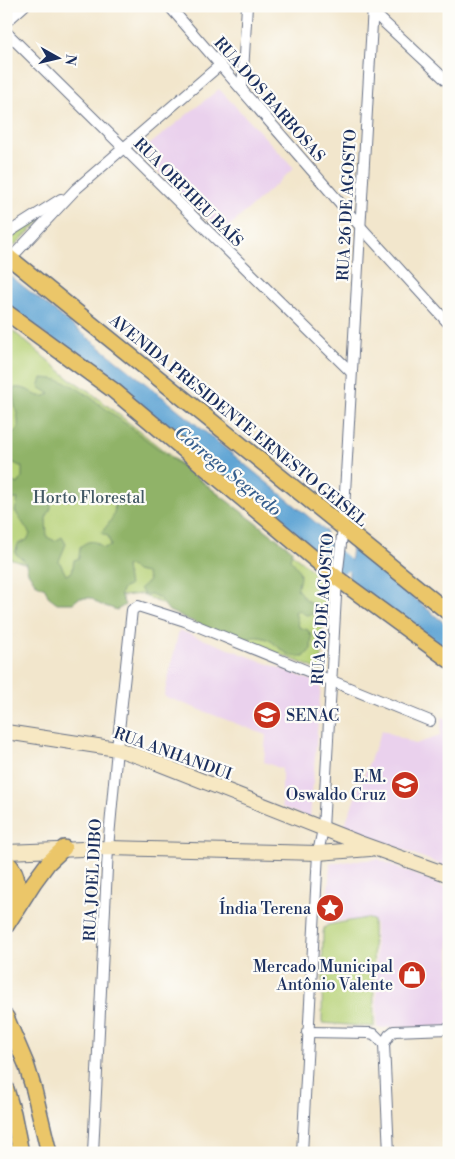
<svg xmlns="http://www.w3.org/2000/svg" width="455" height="1159" font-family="'Libre Bodoni',serif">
<rect width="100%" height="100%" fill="#fdfcf7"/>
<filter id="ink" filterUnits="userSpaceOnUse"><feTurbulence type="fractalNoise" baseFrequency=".02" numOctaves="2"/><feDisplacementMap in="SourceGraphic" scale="10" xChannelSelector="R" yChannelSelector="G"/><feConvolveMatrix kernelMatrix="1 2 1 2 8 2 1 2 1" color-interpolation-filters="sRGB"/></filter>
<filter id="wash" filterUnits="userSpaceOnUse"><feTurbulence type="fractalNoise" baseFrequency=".0096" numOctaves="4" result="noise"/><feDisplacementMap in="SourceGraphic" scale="20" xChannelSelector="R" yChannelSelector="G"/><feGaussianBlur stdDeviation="1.12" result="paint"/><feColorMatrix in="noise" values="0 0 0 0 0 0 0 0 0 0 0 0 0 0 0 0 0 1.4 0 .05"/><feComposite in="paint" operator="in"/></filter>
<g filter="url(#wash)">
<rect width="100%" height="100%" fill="#f2e6cc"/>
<!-- built -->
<g fill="#ead1ed">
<path d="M 219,89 L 294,168 L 222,233 L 139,153 Z"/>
<path d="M 179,630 L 321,684 L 310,818 L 282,807 L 282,769 L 264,762 L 266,735 L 164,696 Z"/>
<path d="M 442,717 L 449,719 L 449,868 L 344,826 L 382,730 L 415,744 L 440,736 Z"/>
<path d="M 378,859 L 449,889 L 449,1026 L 377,1028 L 375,923 L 370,920 L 345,920 L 326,924 L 330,863 Z"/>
</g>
<!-- green -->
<g fill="#b6d176" stroke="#68806a">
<path d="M 40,214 L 44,218 L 6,253 L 6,243 Z"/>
<path d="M 6,325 L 70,379 L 89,391 L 291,552 L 325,582 L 321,671 L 186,615 L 141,594 L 123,596 L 6,557 Z"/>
<path d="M 366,918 L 373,920 L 374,1027 L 322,1023 L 323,933 L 324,928 L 328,925 Z"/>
</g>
<!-- forest -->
<path fill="#90b367" stroke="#567162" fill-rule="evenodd" d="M 42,378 C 64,379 73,385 90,397 L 292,550 L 290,559 C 301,571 302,574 297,589 L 306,600 L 314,605 L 314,614 L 306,615 L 299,610 L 295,612 L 299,627 L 308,630 L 312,637 L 311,649 L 304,657 C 279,658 278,638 258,637 C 252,636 245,640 239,642 L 169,611 L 159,598 L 151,594 L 144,595 L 140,588 L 149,581 L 146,573 L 136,571 L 130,566 L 126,567 L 129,586 L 124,588 L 120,594 L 125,605 L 117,610 L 99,604 L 91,598 L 79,598 L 73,603 L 57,603 L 48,596 L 45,588 L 35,583 L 28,572 L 25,561 L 15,553 L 18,544 L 27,540 L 30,534 L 15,511 L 18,499 L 6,500 L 6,480 L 18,484 L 22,478 L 22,467 L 14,463 L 6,464 C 6,447 3,439 18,429 C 20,415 11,402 14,388 C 34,386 33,402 50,394 L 39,387 ZM 75,490 L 79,495 L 90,493 L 94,499 L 99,496 L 105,500 L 113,499 C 118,514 110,522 101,533 L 108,536 L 111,546 L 103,548 C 95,539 88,540 80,547 L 79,558 L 74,560 L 72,572 L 66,575 L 59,561 L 66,544 L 62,537 L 55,541 L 47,537 L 46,518 L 51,508 L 51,500 L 60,500 L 62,497 Z"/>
<!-- water -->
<g fill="#5ea4d4" stroke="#3c6a99">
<path d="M 9,275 L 165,399 L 326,531 L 321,553 L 292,534 L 136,406 L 6,304 L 6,278 Z"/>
<path d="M 352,547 L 449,627 L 449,655 L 348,582 Z"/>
</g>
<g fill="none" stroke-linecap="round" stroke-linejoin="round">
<!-- stream -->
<path stroke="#5ea4d4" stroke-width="3" d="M 342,564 L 352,572"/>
<!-- river -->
<path stroke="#5ea4d4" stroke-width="18" d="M 303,533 L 342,564"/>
</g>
</g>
<g filter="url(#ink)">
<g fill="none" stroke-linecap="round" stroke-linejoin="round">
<defs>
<g id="street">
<path d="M 169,6 L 360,226 L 449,324"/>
<path d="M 373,12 L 449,83"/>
<path d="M 6,22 L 24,6"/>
<path d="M 6,32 L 351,372"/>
<path d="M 242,89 L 247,6"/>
<path d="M 6,234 L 61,199"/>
<path d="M 10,259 L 76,189 L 220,65"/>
<path d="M 307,1032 L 369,1033 L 374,1034 L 384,1044"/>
<path d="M 384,1044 L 389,1153"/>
<path d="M 384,1044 L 389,1035 L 394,1031 L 449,1029"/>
<path d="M 93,1153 L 108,848 L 117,749 L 132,610 L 138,606 L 185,621 L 430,721"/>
<path d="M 302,1153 L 318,853 L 323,829 L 337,578 L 343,527 L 373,6"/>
</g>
<g id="secondary">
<path d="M 6,732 L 117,749 L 147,759 L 357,842 L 449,875"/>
<path d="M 6,852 L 108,848 L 318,853 L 370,849"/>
</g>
<g id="primary">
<path d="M 6,255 L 449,613"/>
<path d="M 6,312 L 113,390 L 337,578 L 449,660"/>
<path d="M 6,861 C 19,873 23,895 8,907"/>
<path d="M 6,926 L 34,882 L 48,863 L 64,848"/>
<path d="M 6,1017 L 26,1064 L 34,1090 L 49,1153"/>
<path d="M 6,1089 L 13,1113 L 21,1153"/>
</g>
</defs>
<!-- street casing -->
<use href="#street" stroke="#666f84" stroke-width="12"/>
<!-- secondary casing -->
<use href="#secondary" stroke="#666f84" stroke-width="16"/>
<!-- primary casing -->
<use href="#primary" stroke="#666f84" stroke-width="18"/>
<!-- street -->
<use href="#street" stroke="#fff" stroke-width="10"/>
<!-- secondary -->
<use href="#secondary" stroke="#f7e8c3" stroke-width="14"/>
<!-- primary -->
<use href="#primary" stroke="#ebc669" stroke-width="15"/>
</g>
</g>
<!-- icons -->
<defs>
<symbol id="university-disc" viewBox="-11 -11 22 22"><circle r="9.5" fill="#c8321e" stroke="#fdfcf7"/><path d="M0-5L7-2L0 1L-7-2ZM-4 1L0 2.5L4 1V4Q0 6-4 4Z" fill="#fff"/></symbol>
<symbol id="school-disc" viewBox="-11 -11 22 22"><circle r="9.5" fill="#c8321e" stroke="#fdfcf7"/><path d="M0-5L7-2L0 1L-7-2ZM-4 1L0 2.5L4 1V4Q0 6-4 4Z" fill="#fff"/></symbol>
<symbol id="sight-disc" viewBox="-11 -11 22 22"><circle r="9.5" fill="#c8321e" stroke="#fdfcf7"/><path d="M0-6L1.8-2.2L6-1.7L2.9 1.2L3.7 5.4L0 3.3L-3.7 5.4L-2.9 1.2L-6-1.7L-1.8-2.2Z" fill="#fff"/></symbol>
<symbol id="shop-disc" viewBox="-11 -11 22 22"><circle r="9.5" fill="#c8321e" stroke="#fdfcf7"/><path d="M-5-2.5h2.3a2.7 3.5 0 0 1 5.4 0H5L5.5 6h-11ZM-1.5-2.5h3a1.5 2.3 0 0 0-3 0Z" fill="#fff"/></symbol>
</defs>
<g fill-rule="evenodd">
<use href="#university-disc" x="251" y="699" width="32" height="32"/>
<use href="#school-disc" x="389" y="769" width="32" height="32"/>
<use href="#sight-disc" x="314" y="892" width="32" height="32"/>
<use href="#shop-disc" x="396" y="959" width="32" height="32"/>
</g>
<g text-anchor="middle" stroke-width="4.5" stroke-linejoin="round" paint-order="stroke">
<!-- street labels -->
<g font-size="16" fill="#1b2f5e" stroke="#fdfcf7">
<text transform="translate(270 99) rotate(49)" y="6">RUA DOS BARBOSAS</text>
<text transform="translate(189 192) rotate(45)" y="6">RUA ORPHEU BAÍS</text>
<text transform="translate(346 205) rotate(-87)" y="6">RUA 26 DE AGOSTO</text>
<text transform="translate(239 420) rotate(39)" y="6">AVENIDA PRESIDENTE ERNESTO GEISEL</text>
<text transform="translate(322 609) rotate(-86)" y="6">RUA 26 DE AGOSTO</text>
<text transform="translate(173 753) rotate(20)" y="6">RUA ANHANDUI</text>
<text transform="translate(92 880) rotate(-87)" y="6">RUA JOEL DIBO</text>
</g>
<!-- park labels -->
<g font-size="16" fill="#425864" stroke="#fdfcf7">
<text x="89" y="503">Horto Florestal</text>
</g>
<!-- poi labels -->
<g font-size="16" fill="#1b2f5e" stroke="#fdfcf7" text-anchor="end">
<text x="286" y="721" text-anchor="start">SENAC</text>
<text x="386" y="782">E.M.<tspan x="386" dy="18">Oswaldo Cruz</tspan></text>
<text x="311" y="914">Índia Terena</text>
<text x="393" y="972">Mercado Municipal<tspan x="393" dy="18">Antônio Valente</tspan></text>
</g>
<!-- water labels -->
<g font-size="18" font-style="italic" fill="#365e8d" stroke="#fdfcf7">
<text transform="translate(228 471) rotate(39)" y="6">Córrego Segredo</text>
</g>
</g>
<!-- margin -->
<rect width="455" height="1159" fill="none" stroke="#fdfcf7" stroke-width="25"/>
<!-- north arrow -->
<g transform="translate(58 58) rotate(98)" stroke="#fdfcf7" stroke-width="4" paint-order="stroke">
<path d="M0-4L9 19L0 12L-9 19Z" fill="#1b2f5e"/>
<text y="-8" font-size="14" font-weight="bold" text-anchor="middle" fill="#1b2f5e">N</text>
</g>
</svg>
